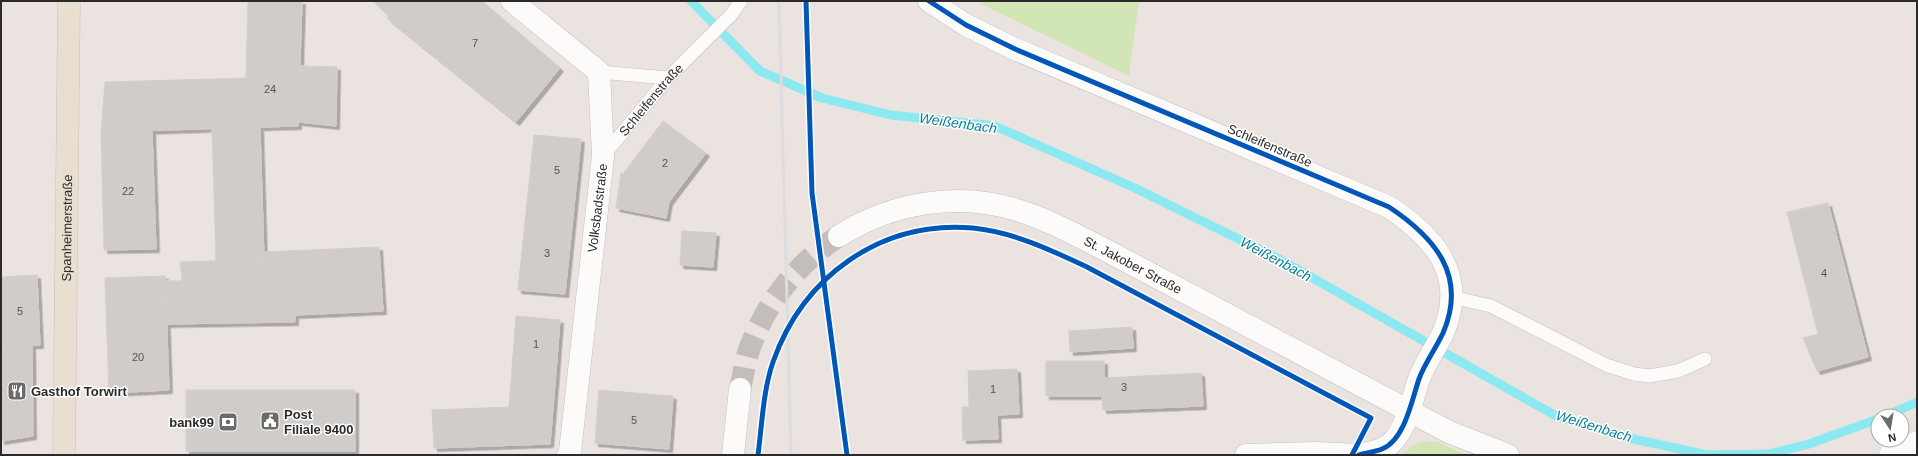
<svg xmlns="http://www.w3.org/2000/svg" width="1918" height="456" font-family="Arial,sans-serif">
<defs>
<filter id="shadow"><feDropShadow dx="3.5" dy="3.5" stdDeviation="0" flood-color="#0004"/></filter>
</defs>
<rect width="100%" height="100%" fill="#eae3df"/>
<!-- green -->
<g fill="#d2e6b5">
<path d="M 977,1 L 1139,1 L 1129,76 L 983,5 Z"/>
<path d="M 1426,441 L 1437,442 L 1467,455 L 1402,455 L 1414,444 Z"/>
</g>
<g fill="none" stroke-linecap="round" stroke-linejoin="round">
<!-- stream -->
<g stroke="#8ce9f1" stroke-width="9">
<path d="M 691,1 L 760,71 L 822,98 L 891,115 L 995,126 L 1135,188 L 1281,260 L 1556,416 L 1629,438 L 1707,455 L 1768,454 L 1809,444 L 1878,419"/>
<path d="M 1886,416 L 1917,402"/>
</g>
</g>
<!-- building -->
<g fill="#d0ccc9" stroke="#d4cfcb" filter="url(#shadow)">
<path d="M 248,1 L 302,1 L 298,126 L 101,132 L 105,82 L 246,78 Z"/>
<path d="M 373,1 L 482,1 L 560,68 L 516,122 L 387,18 L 389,15 Z"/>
<path d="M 300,66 L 337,67 L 336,126 L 299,122 Z"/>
<path d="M 663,121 L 706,153 L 669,202 L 666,218 L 616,208 L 621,173 L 623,174 Z"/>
<path d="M 212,128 L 260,128 L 264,259 L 216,260 Z"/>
<path d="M 152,131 L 156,249 L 104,250 L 101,132 Z"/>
<path d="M 534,135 L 581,139 L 565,294 L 518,290 Z"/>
<path d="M 1828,203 L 1868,357 L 1817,371 L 1803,338 L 1818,334 L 1787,212 Z"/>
<path d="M 682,231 L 716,233 L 713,267 L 680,265 Z"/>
<path d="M 379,247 L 383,311 L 295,315 L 295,322 L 167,324 L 165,281 L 182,281 L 180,262 L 264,259 L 263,252 Z"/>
<path d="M 37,275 L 40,345 L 1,346 L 1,277 Z"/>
<path d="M 165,276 L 169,390 L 109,393 L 105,278 Z"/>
<path d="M 516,316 L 560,320 L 556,372 L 512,368 Z"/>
<path d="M 1132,327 L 1133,348 L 1070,352 L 1069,331 Z"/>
<path d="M 32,345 L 33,436 L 1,441 L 1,346 Z"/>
<path d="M 1046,361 L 1104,361 L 1104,378 L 1201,373 L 1203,406 L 1103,410 L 1102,396 L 1046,396 Z"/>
<path d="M 512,368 L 556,372 L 550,444 L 434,448 L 432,410 L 509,407 Z"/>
<path d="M 1017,369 L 1019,414 L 997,415 L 998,439 L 963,440 L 962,407 L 969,407 L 968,371 Z"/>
<rect x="186" y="390" width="169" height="61"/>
<path d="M 599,390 L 673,396 L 669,449 L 595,443 Z"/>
</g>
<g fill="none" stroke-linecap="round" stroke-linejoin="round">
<!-- secondary-tunnel -->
<path stroke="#c4bebb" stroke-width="22" stroke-dasharray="22 11" stroke-linecap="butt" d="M 740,389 C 743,378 744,367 747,356 C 763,306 796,264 839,236"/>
<defs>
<g id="lane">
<path d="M 599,72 L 668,78"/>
<path id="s1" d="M 603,156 L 668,78 L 731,15 L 741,1"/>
<path d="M 1451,297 L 1491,306 L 1606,365 L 1634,374 L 1649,376 L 1678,371 L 1705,359"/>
</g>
<g id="street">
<path d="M 512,1 L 599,72 L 603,156 L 570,452 L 568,455"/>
<path d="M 929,1 L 966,25 L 1015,49 L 1389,207 C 1434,237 1468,275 1443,333 C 1436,348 1425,363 1419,379 C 1412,399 1405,440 1382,449 C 1375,452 1366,453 1359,455"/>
<path d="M 1246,455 L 1316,453 L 1359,455"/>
</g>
<g id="secondary">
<path id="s2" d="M 839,236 C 891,203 958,191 1017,210 C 1046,219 1072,233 1098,246 L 1449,432 L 1508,455"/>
<path d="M 733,455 L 740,389"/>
<path d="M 1890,455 L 1917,442"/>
</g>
<g id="primary">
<path id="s3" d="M 64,455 L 69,1"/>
</g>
</defs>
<!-- lane casing -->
<use href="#lane" stroke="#c3c1c1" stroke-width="14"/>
<!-- street casing -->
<use href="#street" stroke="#c3c1c1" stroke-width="23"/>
<!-- secondary casing -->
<use href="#secondary" stroke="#c3c1c1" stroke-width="23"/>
<!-- primary casing -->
<use href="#primary" stroke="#c5c2c1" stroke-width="23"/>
<!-- lane -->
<use href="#lane" stroke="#fcfbfa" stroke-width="13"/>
<!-- street -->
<use href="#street" stroke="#fcfbfa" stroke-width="22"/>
<!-- secondary -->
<use href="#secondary" stroke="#fcfbfa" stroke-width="22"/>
<!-- primary -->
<use href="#primary" stroke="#e8dfd1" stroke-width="22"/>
<!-- rail -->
<path stroke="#dddddf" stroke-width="3" d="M 779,1 L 791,455"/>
<defs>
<g id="cycleway">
<path d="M 806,1 L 812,193 L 847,455"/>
<path d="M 929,1 L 966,25 L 1015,49 L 1389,207 C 1434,237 1468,275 1443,333 C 1436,348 1425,363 1419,379 C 1412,399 1405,440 1382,449 C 1375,452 1366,453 1359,455"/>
<path d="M 758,455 C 762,425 763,391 773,362 C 803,277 880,220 973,228 C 1013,232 1051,250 1087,267 L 1371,418 L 1352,455"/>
</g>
</defs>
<!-- cycleway casing -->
<use href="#cycleway" stroke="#fff" stroke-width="8"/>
<!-- cycleway -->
<use href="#cycleway" stroke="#0057b8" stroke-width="5"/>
</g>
<!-- icons -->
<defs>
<symbol id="restaurant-square" viewBox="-11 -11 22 22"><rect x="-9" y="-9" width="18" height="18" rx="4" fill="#6d6b69" stroke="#fff"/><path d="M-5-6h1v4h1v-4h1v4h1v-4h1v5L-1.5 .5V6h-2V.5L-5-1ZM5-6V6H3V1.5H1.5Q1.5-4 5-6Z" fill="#fff"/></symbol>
<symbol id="civic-square" viewBox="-11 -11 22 22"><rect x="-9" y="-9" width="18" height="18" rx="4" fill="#6d6b69" stroke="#fff"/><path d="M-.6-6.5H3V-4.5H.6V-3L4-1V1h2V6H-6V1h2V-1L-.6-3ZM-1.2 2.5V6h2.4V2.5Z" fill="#fff"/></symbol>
<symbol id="bank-square" viewBox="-11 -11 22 22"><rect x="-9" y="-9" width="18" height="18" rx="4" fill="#6d6b69" stroke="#fff"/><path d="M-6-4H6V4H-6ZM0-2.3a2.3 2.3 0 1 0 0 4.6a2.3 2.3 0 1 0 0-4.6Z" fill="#fff"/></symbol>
</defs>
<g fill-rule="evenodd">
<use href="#restaurant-square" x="6" y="380" width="22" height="22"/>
<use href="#civic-square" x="259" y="410" width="22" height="22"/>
<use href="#bank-square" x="217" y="411" width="22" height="22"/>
</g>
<g text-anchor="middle" stroke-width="3" stroke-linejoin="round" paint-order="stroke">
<!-- number labels -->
<g font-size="11" fill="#545352">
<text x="475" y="47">7</text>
<text x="270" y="93">24</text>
<text x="665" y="167">2</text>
<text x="557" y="174">5</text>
<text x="128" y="195">22</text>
<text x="547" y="257">3</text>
<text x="1824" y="277">4</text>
<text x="20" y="315">5</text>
<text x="536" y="348">1</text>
<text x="138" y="361">20</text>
<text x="1124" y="391">3</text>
<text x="993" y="393">1</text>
<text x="634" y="424">5</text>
</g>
<!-- street labels -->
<g font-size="13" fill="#2a2a2a" stroke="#fff">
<text dy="5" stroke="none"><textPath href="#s1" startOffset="74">Schleifenstraße</textPath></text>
<text transform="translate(1270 145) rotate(23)" y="5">Schleifenstraße</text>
<text transform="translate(597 208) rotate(-83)" y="5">Volksbadstraße</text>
<text dy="5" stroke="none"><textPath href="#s3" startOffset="227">Spanheimerstraße</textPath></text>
<text dy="5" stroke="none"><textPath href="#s2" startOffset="314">St. Jakober Straße</textPath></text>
</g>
<!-- poi labels -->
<g font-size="13" font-weight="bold" fill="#2a2a2a" stroke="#fff" text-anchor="start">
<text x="31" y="396">Gasthof Torwirt</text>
<text x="284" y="419">Post<tspan x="284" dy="15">Filiale 9400</tspan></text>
<text x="214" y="427" text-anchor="end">bank99</text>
</g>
<!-- water labels -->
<g font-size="14" font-style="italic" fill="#037f98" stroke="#fff">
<text transform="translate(958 123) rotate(8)" y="5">Weißenbach</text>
<text transform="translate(1276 259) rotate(28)" y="5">Weißenbach</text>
<text transform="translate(1594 426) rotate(17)" y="5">Weißenbach</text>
</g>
</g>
<!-- border -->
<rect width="1918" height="456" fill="none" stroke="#2a2a2a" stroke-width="4"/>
<!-- north arrow -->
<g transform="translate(1890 428) rotate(168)"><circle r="19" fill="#ffffff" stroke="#aaaaaa"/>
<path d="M0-3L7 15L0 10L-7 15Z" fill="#6d6b69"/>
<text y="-6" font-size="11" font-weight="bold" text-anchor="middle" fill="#2a2a2a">N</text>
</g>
</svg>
